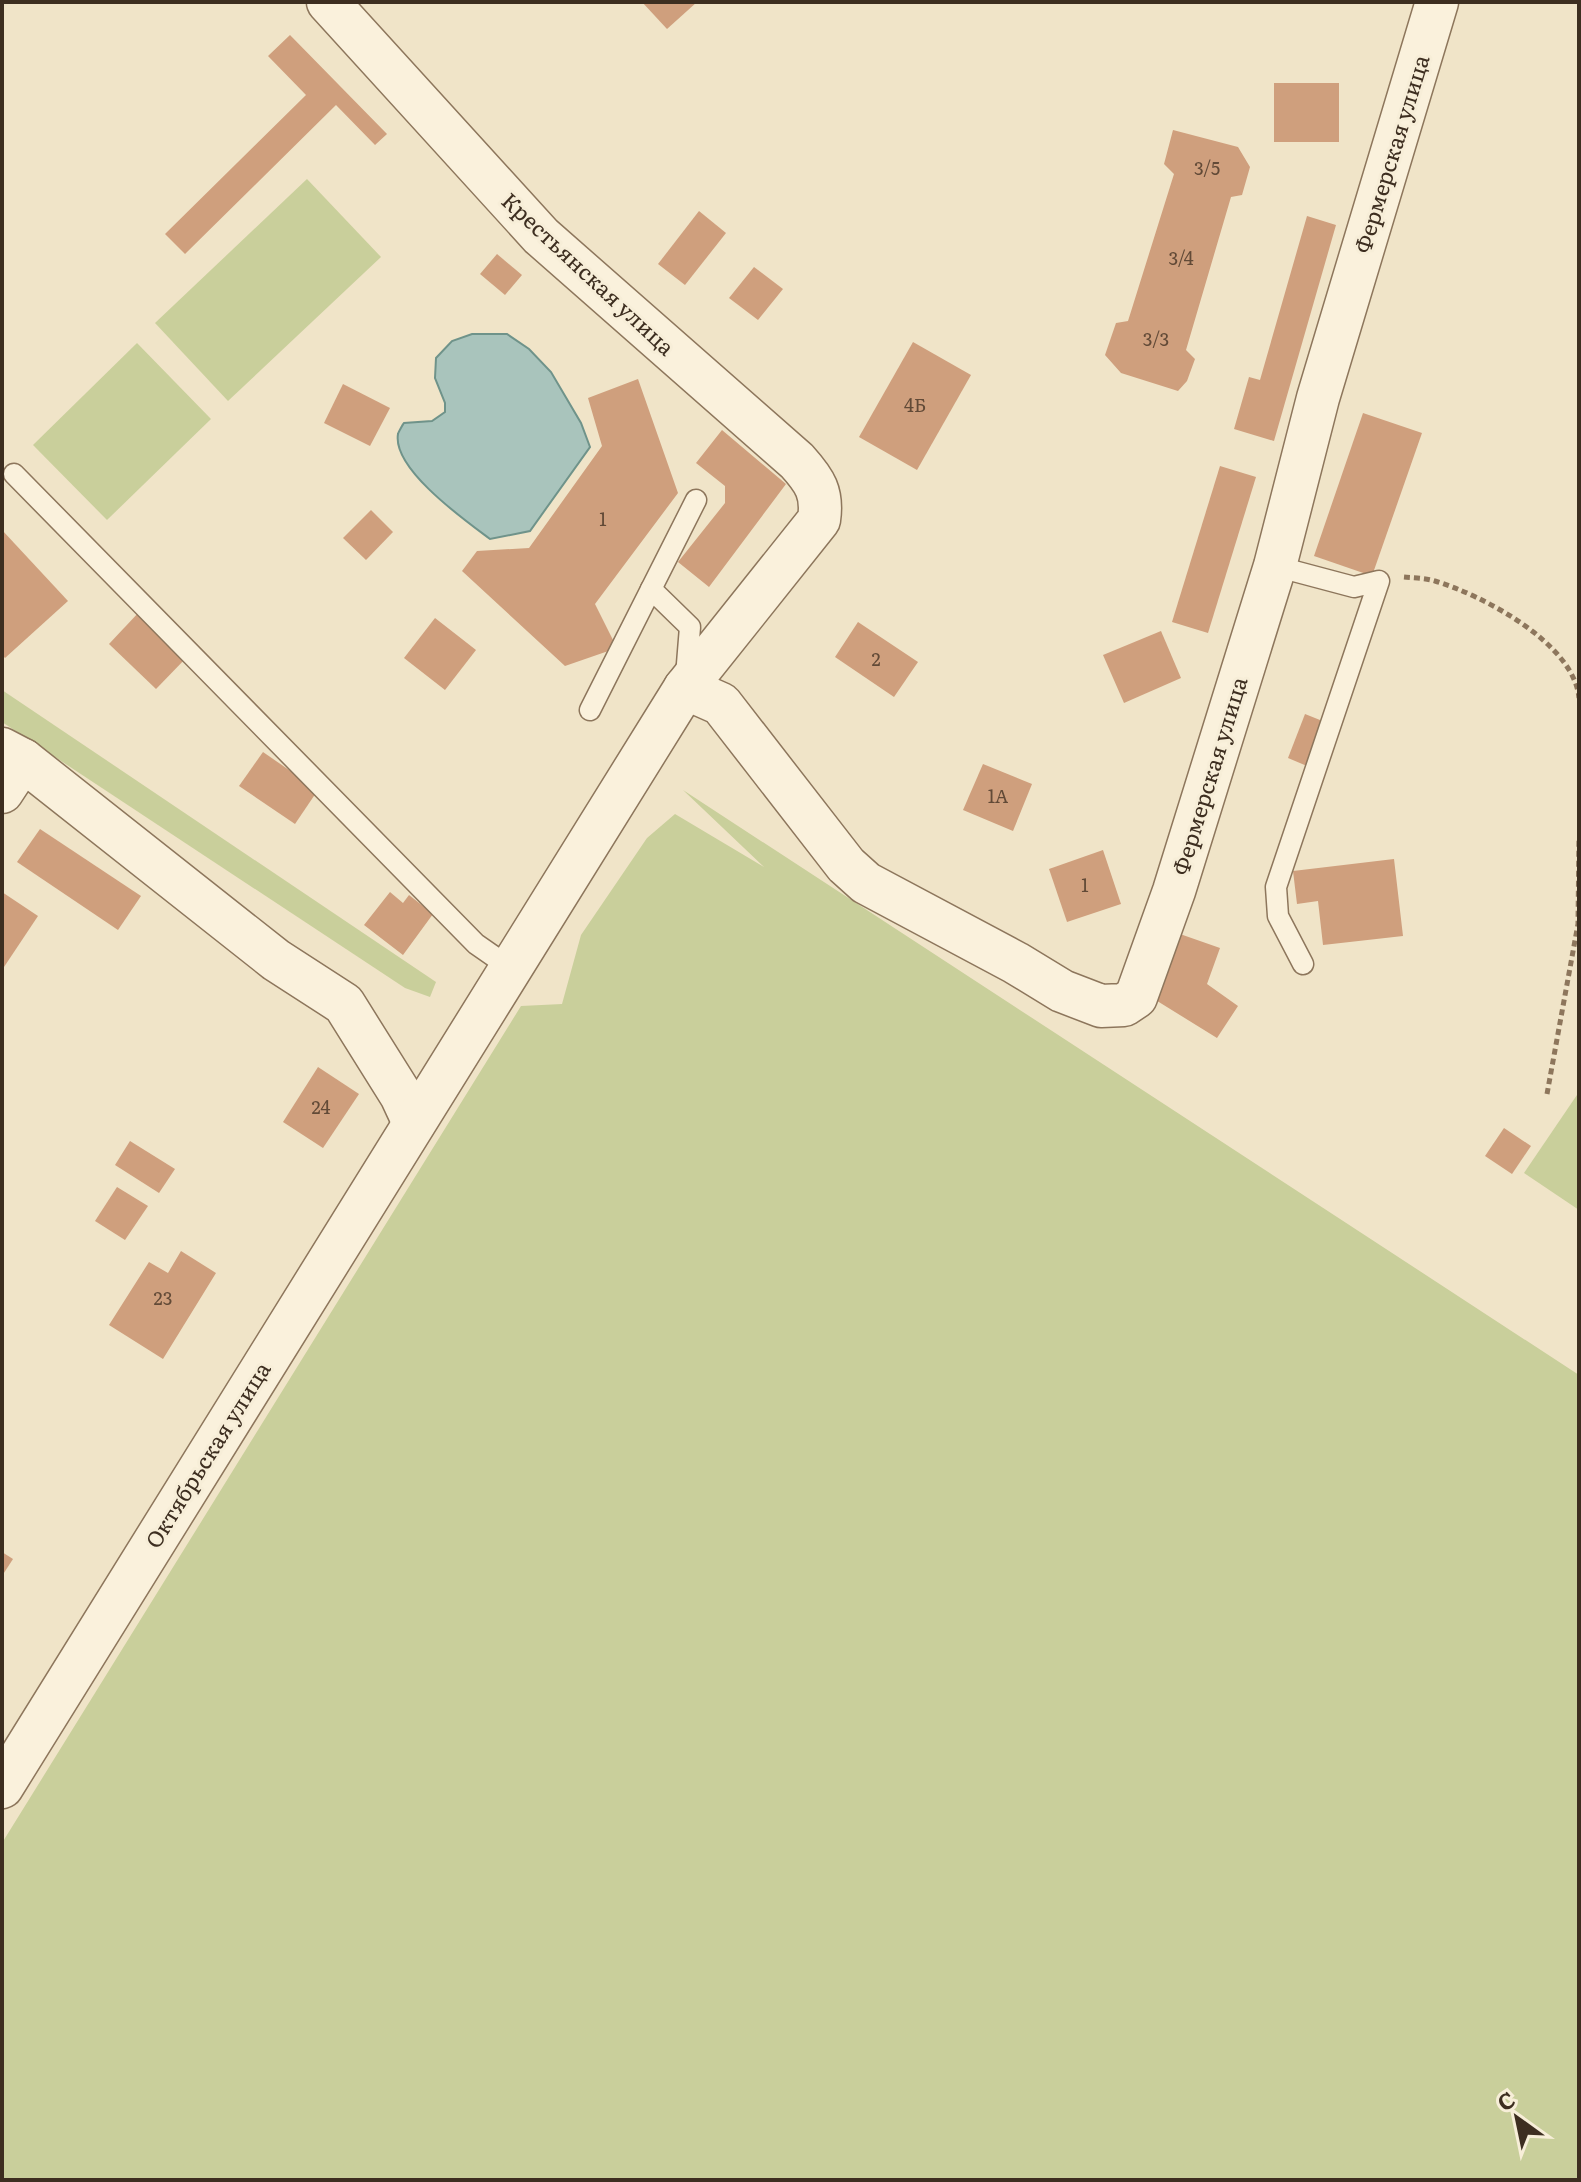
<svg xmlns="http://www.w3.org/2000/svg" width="1581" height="2182" font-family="Literata,serif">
<rect width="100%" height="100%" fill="#f0e4c8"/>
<!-- green -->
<g fill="#c9cf9b">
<path d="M 307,179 L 381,257 L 228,401 L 155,323 Z"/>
<path d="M 137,343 L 211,419 L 107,520 L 33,445 Z"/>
<path d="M 2,690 L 436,982 L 430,997 L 405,988 L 2,722 Z"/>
<path d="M 683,790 L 1579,1375 L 1579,2180 L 2,2180 L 2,1843 L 521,1006 L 562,1004 L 581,935 L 647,838 L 675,814 L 764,867 Z"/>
<path d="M 1579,1092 L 1579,1210 L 1524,1173 Z"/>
</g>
<!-- water -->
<path fill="#a9c4bc" stroke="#6f938a" stroke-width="2" d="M 472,334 L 507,334 L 529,349 L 551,372 L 581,423 L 590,447 L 530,531 L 490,539 C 466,521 392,469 398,434 C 398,433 403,424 404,423 L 432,421 L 445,412 L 445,403 L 435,378 L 436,358 L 452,341 Z"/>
<!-- building -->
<g fill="#cf9f7d">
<path d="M 642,2 L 697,2 L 667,29 Z"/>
<path d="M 290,35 L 387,134 L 375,145 L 336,105 L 185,254 L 165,234 L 306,95 L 268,56 Z"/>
<rect x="1274" y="83" width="65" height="59"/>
<path d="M 1173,130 L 1238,147 L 1250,167 L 1242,195 L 1231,197 L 1186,350 L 1195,359 L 1187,381 L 1178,391 L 1121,373 L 1105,355 L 1116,323 L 1128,321 L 1174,174 L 1164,164 Z"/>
<path d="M 699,211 L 726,233 L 685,285 L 658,264 Z"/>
<path d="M 1307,216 L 1336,225 L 1274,441 L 1234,429 L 1249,377 L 1260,380 Z"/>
<path d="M 497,254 L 522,275 L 505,295 L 480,274 Z"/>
<path d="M 754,267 L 783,289 L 758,320 L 729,298 Z"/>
<path d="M 913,342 L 971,375 L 917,470 L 859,437 Z"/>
<path d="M 638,379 L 678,493 L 595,604 L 617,648 L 565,666 L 462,571 L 477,551 L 529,548 L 602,446 L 588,398 Z"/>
<path d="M 343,384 L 390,408 L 370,446 L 324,423 Z"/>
<path d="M 1363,413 L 1422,433 L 1372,576 L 1314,556 Z"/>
<path d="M 722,430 L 786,484 L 709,587 L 678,562 L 725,503 L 725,486 L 696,463 Z"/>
<path d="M 1220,466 L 1256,477 L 1208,633 L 1172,622 Z"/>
<path d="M 371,510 L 393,532 L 366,560 L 343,538 Z"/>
<path d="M 2,530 L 68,601 L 5,658 L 2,655 Z"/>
<path d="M 140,611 L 187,657 L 156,689 L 109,644 Z"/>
<path d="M 435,618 L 476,650 L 445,690 L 404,658 Z"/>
<path d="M 858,622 L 918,662 L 894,697 L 835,657 Z"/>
<path d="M 1161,631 L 1181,678 L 1124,703 L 1103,655 Z"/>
<path d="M 1305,714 L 1325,722 L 1307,766 L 1288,758 Z"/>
<path d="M 263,752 L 318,790 L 295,824 L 239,786 Z"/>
<path d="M 983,764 L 1032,784 L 1013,831 L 963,810 Z"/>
<path d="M 40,829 L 141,896 L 118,930 L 17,862 Z"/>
<path d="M 1103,850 L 1121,904 L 1067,922 L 1049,869 Z"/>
<path d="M 1394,859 L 1403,936 L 1323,945 L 1318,901 L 1297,904 L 1293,871 Z"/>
<path d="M 2,892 L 38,916 L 2,970 Z"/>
<path d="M 390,892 L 403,903 L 409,895 L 433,914 L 403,955 L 364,925 Z"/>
<path d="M 1180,934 L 1220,948 L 1207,984 L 1238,1006 L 1217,1038 L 1154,999 Z"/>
<path d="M 318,1067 L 359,1094 L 323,1148 L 283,1122 Z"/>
<path d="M 1504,1128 L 1531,1146 L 1512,1174 L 1485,1156 Z"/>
<path d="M 130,1141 L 175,1169 L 159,1193 L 115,1165 Z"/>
<path d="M 117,1187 L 148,1206 L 125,1240 L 95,1221 Z"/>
<path d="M 181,1251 L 216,1273 L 163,1359 L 109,1325 L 149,1262 L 168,1273 Z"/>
<path d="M 2,1552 L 13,1559 L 2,1576 Z"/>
</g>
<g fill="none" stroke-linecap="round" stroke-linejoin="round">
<defs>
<g id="lane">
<path d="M 14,474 L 476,944 L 512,969"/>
<path d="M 1275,566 L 1354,587 L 1379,581 L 1276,887 L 1278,916 L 1303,964"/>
<path d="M 651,589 L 690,627 L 686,676"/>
<path d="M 590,710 L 696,500"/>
</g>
<g id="street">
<path d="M 685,688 L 721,704 L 846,865 L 866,883 L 1016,963 L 1062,991 L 1101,1006 L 1124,1005 L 1136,997 L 1174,891 L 1275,566 L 1318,398 L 1437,2"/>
<path d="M 2,749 L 23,760 L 276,960 L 344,1004 L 401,1095 L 414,1123"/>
<path d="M 2,792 L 23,760"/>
<path d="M 2,1787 L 685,688 L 819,520 C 823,493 815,481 797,461 L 541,236 L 328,2"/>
</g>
</defs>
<!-- lane casing -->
<use href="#lane" stroke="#8d765c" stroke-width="23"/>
<!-- street casing -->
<use href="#street" stroke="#8d765c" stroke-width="45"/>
<!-- path -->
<g stroke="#8d765c" stroke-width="5" stroke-dasharray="6 4" stroke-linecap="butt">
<path d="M 1404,577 C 1414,578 1425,578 1435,581 C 1482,595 1574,643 1579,698"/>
<path d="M 1547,1094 L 1578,924 L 1579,837"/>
</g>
<!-- lane -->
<use href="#lane" stroke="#faf1dc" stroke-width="20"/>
<!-- street -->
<use href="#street" stroke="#faf1dc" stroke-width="42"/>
</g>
<g text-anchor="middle" stroke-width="6" stroke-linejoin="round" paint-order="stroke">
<!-- number labels -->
<g font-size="18" fill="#624a37">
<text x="1207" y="175">3/5</text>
<text x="1181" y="265">3/4</text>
<text x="1156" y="346">3/3</text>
<text x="915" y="412">4Б</text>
<text x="603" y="526">1</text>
<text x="876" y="666">2</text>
<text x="998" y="803">1А</text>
<text x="1085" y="892">1</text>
<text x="321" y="1114">24</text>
<text x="163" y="1305">23</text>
</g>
<!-- street labels -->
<g font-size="22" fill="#3d2e20" stroke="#f7eed8">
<text transform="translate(1392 154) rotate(-73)" y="8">Фермерская улица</text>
<text transform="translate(588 274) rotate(43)" y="8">Крестьянская улица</text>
<text transform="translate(1210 776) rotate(-73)" y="8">Фермерская улица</text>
<text transform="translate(208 1455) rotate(-58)" y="8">Октябрьская улица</text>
</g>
</g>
<!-- border -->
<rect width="1581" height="2182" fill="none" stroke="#3d2e20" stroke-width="8"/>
<!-- north arrow -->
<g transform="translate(1517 2118) rotate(327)" stroke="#f7eed8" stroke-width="6" paint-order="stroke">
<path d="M0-6L14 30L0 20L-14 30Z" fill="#3d2e20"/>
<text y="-12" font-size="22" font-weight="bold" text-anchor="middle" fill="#3d2e20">С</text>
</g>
</svg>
